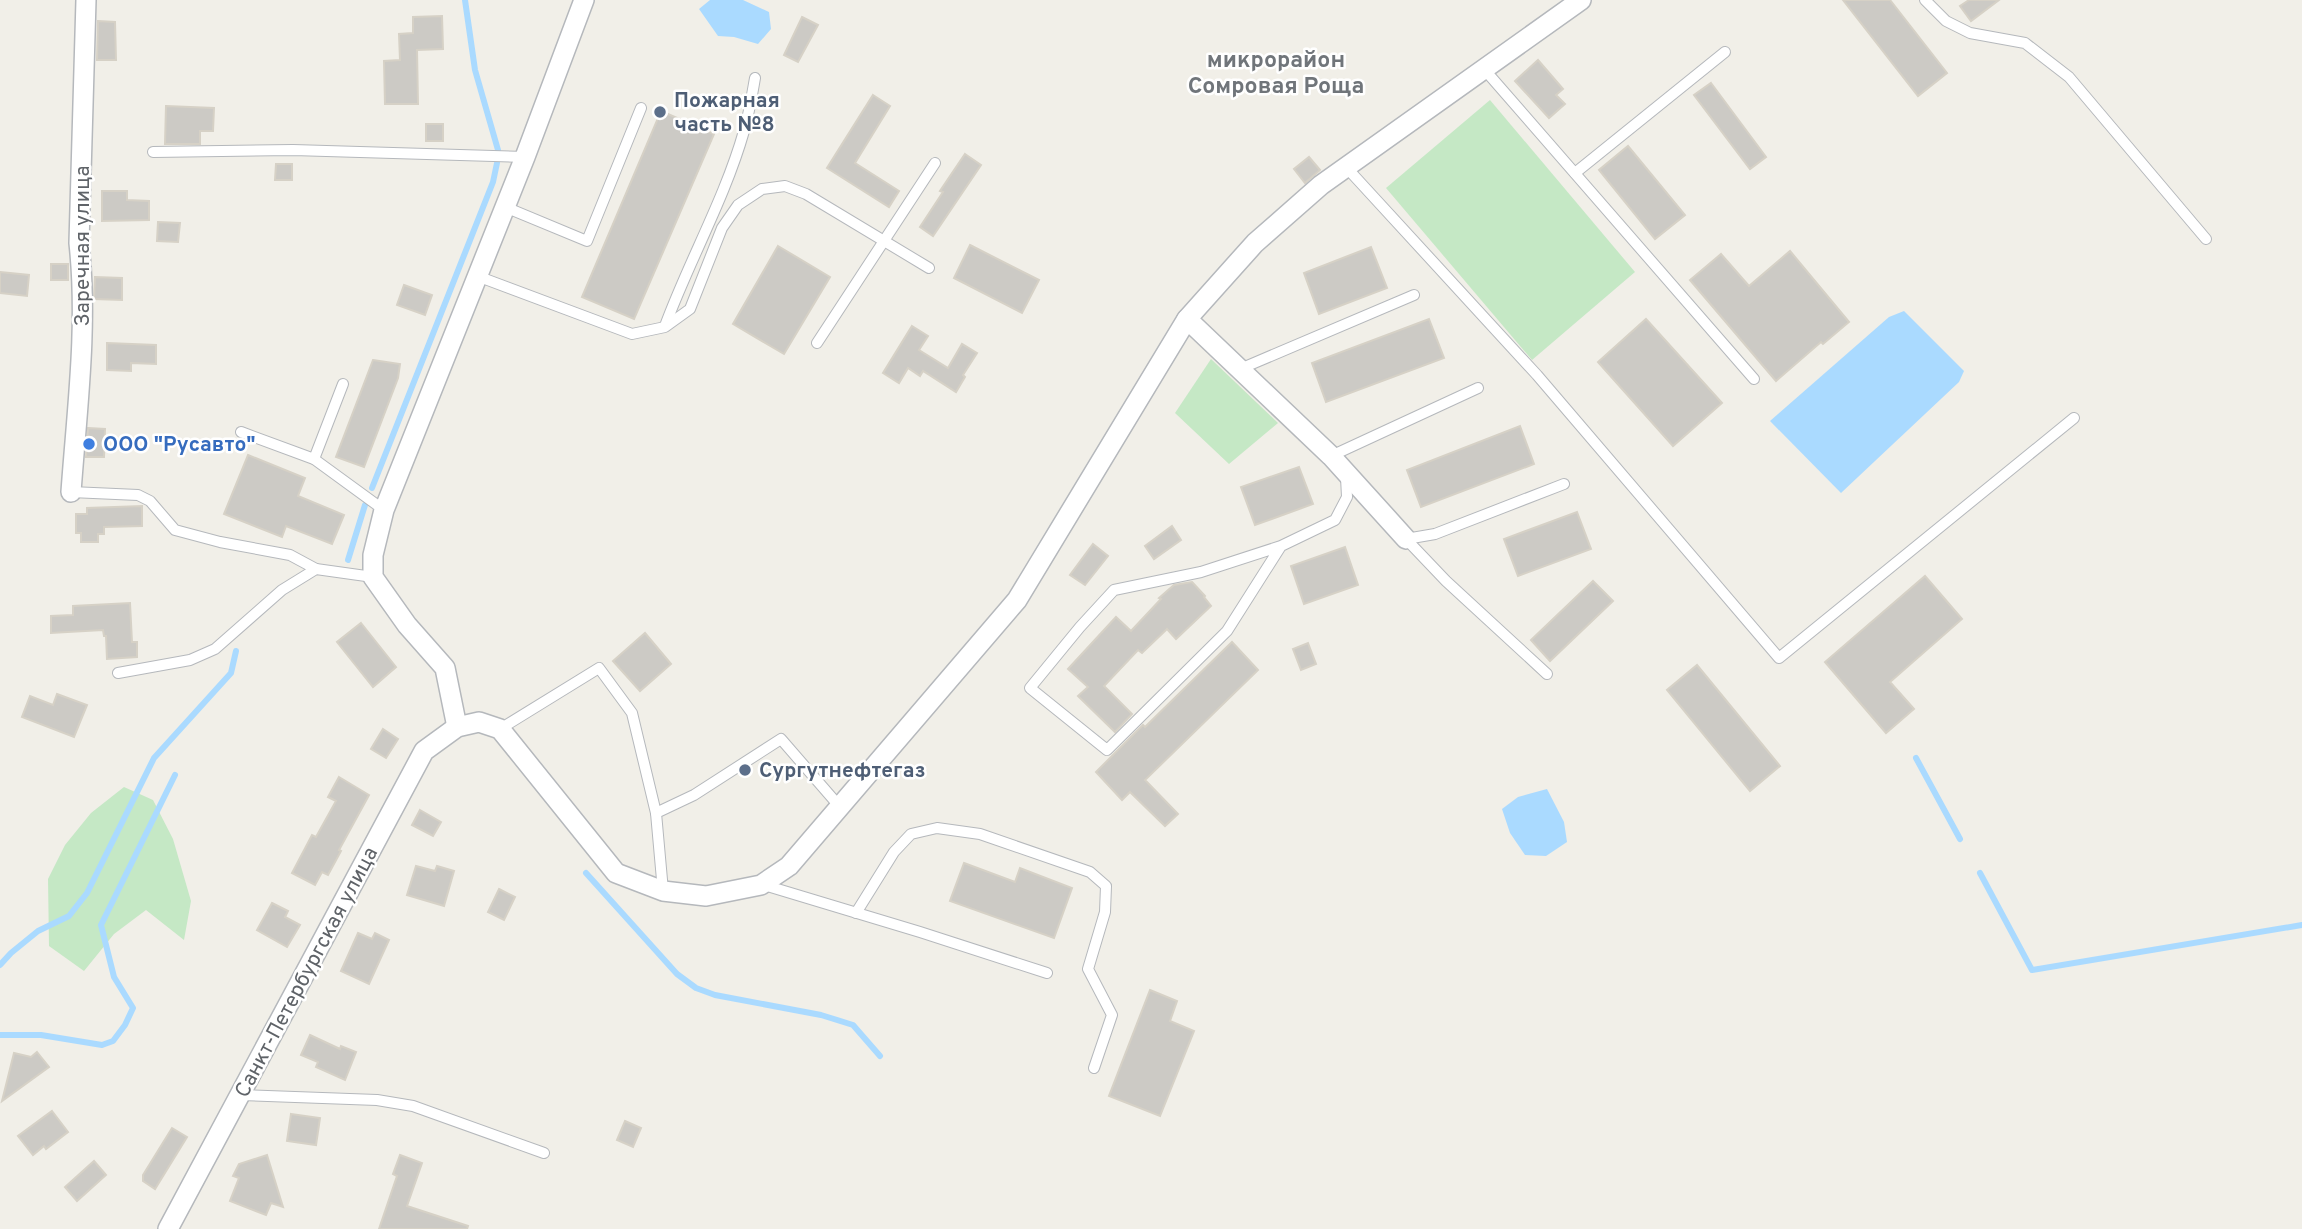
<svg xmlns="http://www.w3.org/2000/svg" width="2302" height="1229" font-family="Overpass,sans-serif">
<rect width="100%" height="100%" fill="#f1efe8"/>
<!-- green -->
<g fill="#c5e8c5">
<path d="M 1490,100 L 1635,272 L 1532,360 L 1386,188 Z"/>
<path d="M 1211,359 L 1278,423 L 1229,464 L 1175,413 Z"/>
<path d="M 124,787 L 153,800 L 173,839 L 191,901 L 184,940 L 146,910 L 114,934 L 84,971 L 49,946 L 48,879 L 65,845 L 91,813 Z"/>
</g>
<!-- water -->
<g fill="#aadaff">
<path d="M 710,0 L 743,0 L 769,12 L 771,29 L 758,44 L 734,37 L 718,36 L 699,9 Z"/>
<path d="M 1904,311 L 1964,371 L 1959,382 L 1841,493 L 1770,421 L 1889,317 Z"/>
<path d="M 1547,789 L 1564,822 L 1567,842 L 1546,856 L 1525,855 L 1510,833 L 1502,809 L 1518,797 Z"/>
</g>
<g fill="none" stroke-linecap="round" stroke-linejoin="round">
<!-- stream -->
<g stroke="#aadaff" stroke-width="6">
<path d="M 465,0 L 475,70 L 498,150"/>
<path d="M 372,488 L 493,182 L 497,163"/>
<path d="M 348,560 L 365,505"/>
<path d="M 1916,758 L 1960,839"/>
<path d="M 586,873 L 677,974 L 696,988 L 715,995 L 821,1015 L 853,1025 L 880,1056"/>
<path d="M 1980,873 L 2032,970 L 2302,925"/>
<path d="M 0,965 L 11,953 L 38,931 L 69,916 L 87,893 L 154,758 L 231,673 L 236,651"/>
<path d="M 0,1035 L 41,1035 L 102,1045 L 113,1041 L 125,1025 L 133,1008 L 114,977 L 101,925 L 175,775"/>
</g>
</g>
<!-- building -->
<g fill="#cccac5" stroke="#d6d1c6" stroke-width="2">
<path d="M 1843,0 L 1890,0 L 1947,73 L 1918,96 Z"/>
<path d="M 1969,0 L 1999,0 L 1971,21 L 1960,6 Z"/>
<path d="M 442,16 L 443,49 L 417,50 L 418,104 L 385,104 L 384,61 L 400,60 L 399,34 L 413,33 L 413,17 Z"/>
<path d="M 802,17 L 818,25 L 798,62 L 784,55 Z"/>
<path d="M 98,21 L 115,22 L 116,60 L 97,60 Z"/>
<path d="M 1538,60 L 1563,89 L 1556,95 L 1565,104 L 1549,118 L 1515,81 Z"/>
<path d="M 1711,83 L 1766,157 L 1750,169 L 1694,95 Z"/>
<path d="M 873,95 L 890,106 L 855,163 L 899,191 L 889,207 L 827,168 Z"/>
<path d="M 166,106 L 214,108 L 213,131 L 200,131 L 200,144 L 165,144 Z"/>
<path d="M 661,111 L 714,134 L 634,319 L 582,297 Z"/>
<rect x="426" y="124" width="17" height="17"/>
<path d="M 1628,146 L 1685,215 L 1655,239 L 1599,170 Z"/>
<path d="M 965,154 L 981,165 L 933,236 L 920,227 L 943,192 L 940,191 Z"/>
<path d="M 1309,157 L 1320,170 L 1305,183 L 1294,169 Z"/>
<path d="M 276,164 L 292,164 L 292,180 L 275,180 Z"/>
<path d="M 102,191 L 127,191 L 127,200 L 149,201 L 149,220 L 102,221 Z"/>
<path d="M 158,222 L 180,223 L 178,242 L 157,241 Z"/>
<path d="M 970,245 L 1039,280 L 1022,313 L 954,278 Z"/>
<path d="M 778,246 L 830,277 L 784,354 L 733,324 Z"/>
<path d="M 1371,247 L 1387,288 L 1319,314 L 1304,273 Z"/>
<path d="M 1790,251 L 1849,322 L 1823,344 L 1821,342 L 1776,381 L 1690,280 L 1721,254 L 1749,286 Z"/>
<rect x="51" y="264" width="17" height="16"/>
<path d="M 0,272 L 29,275 L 27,296 L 0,293 Z"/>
<path d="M 95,277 L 122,278 L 122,300 L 94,299 Z"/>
<path d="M 404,285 L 432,295 L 425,315 L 397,305 Z"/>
<path d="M 1429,319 L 1444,358 L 1326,402 L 1312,363 Z"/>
<path d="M 1646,319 L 1722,403 L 1673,446 L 1598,362 Z"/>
<path d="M 912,326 L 928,336 L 919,350 L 948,368 L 962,344 L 977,353 L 963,375 L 965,377 L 956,392 L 923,371 L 920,376 L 908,368 L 899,383 L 883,373 Z"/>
<path d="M 107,343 L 156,345 L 156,364 L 131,363 L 131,371 L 107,370 Z"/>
<path d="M 373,360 L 400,364 L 398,378 L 364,467 L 336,457 Z"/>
<path d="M 1520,426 L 1534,464 L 1421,507 L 1407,470 Z"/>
<path d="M 88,428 L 105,429 L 104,457 L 86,457 Z"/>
<path d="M 248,455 L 305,478 L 298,496 L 344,515 L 332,544 L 286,526 L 282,537 L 224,514 Z"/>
<path d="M 1299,467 L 1313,504 L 1255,525 L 1241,487 Z"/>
<path d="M 142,506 L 142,526 L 104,527 L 104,534 L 98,534 L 98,542 L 81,542 L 81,533 L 76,533 L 76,514 L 87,514 L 87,508 Z"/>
<path d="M 1577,512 L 1591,549 L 1518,576 L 1504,539 Z"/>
<path d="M 1172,526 L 1181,540 L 1154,559 L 1145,546 Z"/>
<path d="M 1093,544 L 1108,556 L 1085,585 L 1070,575 Z"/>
<path d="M 1345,547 L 1358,585 L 1304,604 L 1291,566 Z"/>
<path d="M 1925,576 L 1962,619 L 1890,682 L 1914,709 L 1886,733 L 1825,662 Z"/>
<path d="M 1593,581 L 1613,601 L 1550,661 L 1531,640 Z"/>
<path d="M 1192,582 L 1205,596 L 1204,597 L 1211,606 L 1176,639 L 1167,629 L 1142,653 L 1138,650 L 1104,686 L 1132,714 L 1115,732 L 1078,696 L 1088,687 L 1068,669 L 1116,617 L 1131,631 L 1161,599 L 1159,598 L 1174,585 Z"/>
<path d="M 130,603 L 132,642 L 137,642 L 137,657 L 107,659 L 106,636 L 104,636 L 103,630 L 51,633 L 51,616 L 73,615 L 73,606 Z"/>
<path d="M 361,623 L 396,667 L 373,687 L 337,642 Z"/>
<path d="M 645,633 L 671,664 L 640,691 L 613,661 Z"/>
<path d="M 1232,642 L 1258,670 L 1145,780 L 1178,814 L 1165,826 L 1130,792 L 1122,800 L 1096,772 L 1143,725 L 1145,727 Z"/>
<path d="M 1308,643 L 1316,664 L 1301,670 L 1293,649 Z"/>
<path d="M 1697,665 L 1780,766 L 1750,791 L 1667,690 Z"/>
<path d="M 57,694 L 87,705 L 74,737 L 22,717 L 30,696 L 53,705 Z"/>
<path d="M 383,729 L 398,739 L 386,758 L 371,749 Z"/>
<path d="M 339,777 L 369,795 L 339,850 L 341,851 L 328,875 L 322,872 L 315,885 L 292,873 L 312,835 L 316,837 L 336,801 L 328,797 Z"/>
<path d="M 420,810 L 441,822 L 433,836 L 412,825 Z"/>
<path d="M 964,863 L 1015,882 L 1020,868 L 1072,888 L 1054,938 L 950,901 Z"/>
<path d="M 416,866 L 435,871 L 437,866 L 454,871 L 444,906 L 407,895 Z"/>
<path d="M 499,889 L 515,897 L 504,920 L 488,912 Z"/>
<path d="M 272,903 L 288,911 L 285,917 L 300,925 L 287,947 L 257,930 Z"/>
<path d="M 358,933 L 372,939 L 375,933 L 389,940 L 369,984 L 341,971 Z"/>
<path d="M 1150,990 L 1177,1001 L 1170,1021 L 1194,1031 L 1160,1116 L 1109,1096 Z"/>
<path d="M 310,1035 L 340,1049 L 341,1046 L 356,1052 L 345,1080 L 316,1067 L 318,1062 L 301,1055 Z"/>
<path d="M 37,1052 L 49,1067 L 2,1101 L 14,1053 L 31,1057 Z"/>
<path d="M 52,1111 L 68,1132 L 46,1149 L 44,1146 L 33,1155 L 18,1136 Z"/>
<path d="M 291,1114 L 320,1118 L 316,1145 L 287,1141 Z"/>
<path d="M 625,1121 L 641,1128 L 633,1147 L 617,1140 Z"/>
<path d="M 172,1128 L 187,1137 L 155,1189 L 143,1181 L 143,1175 Z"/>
<path d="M 267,1155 L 283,1207 L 271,1203 L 266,1215 L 230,1201 L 239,1178 L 233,1176 L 239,1164 Z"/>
<path d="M 400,1155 L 422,1163 L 407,1206 L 468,1226 L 467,1229 L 379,1229 L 397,1176 L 393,1174 Z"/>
<path d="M 94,1161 L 106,1175 L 77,1201 L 65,1187 Z"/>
</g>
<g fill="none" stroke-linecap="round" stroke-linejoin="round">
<defs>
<g id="lane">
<path d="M 1925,0 L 1946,21 L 1970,33 L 2025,43 L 2069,77 L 2206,239"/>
<path d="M 1484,69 L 1754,379"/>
<path d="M 153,152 L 293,150 L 525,157"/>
<path d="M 1346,167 L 1537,375 L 1779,658 L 2074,418"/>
<path d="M 1575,173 L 1725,52"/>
<path d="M 505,207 L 587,241 L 641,108"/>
<path d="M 477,276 L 632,334 L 665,327 L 690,309 L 722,228 L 738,205 L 762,189 L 785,186 L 806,194 L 929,268"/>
<path d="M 665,326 C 689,261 725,198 744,131 C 749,114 752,95 755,78"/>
<path d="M 817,343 L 935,163"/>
<path d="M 1240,369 L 1414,295"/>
<path d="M 241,432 L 314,459 L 384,510"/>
<path d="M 1331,456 L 1478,388"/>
<path d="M 314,459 L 343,384"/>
<path d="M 71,492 L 138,495 L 150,501 L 175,530 L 220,542 L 290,555 L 316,569"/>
<path d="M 1406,539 L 1446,581 L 1547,674"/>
<path d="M 1406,539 L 1435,534 L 1564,484"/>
<path d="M 1281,546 L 1201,572 L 1114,590 L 1080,627 L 1030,688 L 1107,750 L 1227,631 L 1281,546 L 1335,520 L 1347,497 L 1346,477"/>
<path d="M 118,673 L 190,660 L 215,649 L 282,590 L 316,569 L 373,577"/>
<path d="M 500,729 L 599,668 L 632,713 L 656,813"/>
<path d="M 764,885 L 920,932 L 1047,973"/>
<path d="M 663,891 L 656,813 L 694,795 L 781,739 L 840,807"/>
<path d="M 856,913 L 894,852 L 911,834 L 937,828 L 980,834 L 1090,872 L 1106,886 L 1105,912 L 1088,969 L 1112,1015 L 1094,1068"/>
<path d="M 240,1095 L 377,1100 L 413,1106 L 544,1153"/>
</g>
<g id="street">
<path d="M 1187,319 L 1331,456 L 1406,539"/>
<path d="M 71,492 C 77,409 88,326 79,243 L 86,0"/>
<path d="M 457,727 L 445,668 L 407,625 L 373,577 L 373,555 L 384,510 L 525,157 L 584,0"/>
<path d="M 168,1229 L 424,751 L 457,727 L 479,722 L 500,729 L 616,873 L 663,891 L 706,896 L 761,885 L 789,866 L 1017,600 L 1187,319 L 1255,243 L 1321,185 L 1581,0"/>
</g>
</defs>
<!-- lane casing -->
<use href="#lane" stroke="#b5b8bc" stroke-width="12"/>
<!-- street casing -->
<use href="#street" stroke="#b5b8bc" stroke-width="22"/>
<!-- lane -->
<use href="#lane" stroke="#fff" stroke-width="10"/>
<!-- street -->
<use href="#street" stroke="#fff" stroke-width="19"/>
</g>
<!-- markers -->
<g fill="#5c6f8a" stroke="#fff" stroke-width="2.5">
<circle cx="660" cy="112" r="7"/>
<circle cx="745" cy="770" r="7"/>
</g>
<circle fill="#3f7fe0" stroke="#fff" stroke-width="2.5" cx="89" cy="444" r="7"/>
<g text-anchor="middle" stroke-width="5" stroke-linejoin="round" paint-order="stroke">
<!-- service labels -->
<g font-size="21" font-weight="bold" fill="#4e5e75" stroke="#fff" text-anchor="start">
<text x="674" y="107">Пожарная<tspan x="674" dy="24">часть №8</tspan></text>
<text x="759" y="777">Сургутнефтегаз</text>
</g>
<!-- street labels -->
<g font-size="21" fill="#5f6368" stroke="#fff">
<text transform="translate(82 246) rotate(-90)" y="7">Заречная улица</text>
<text transform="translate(306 972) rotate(-62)" y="7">Санкт-Петербургская улица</text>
</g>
<!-- shop labels -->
<g font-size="21" font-weight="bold" fill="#366cbe" stroke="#fff" text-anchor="start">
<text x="103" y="451">ООО "Русавто"</text>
</g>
<!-- neighbourhood labels -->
<g font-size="23" font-weight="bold" fill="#70757a" stroke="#fff">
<text x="1276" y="67">микрорайон<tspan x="1276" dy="26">Сомровая Роща</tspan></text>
</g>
</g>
</svg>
